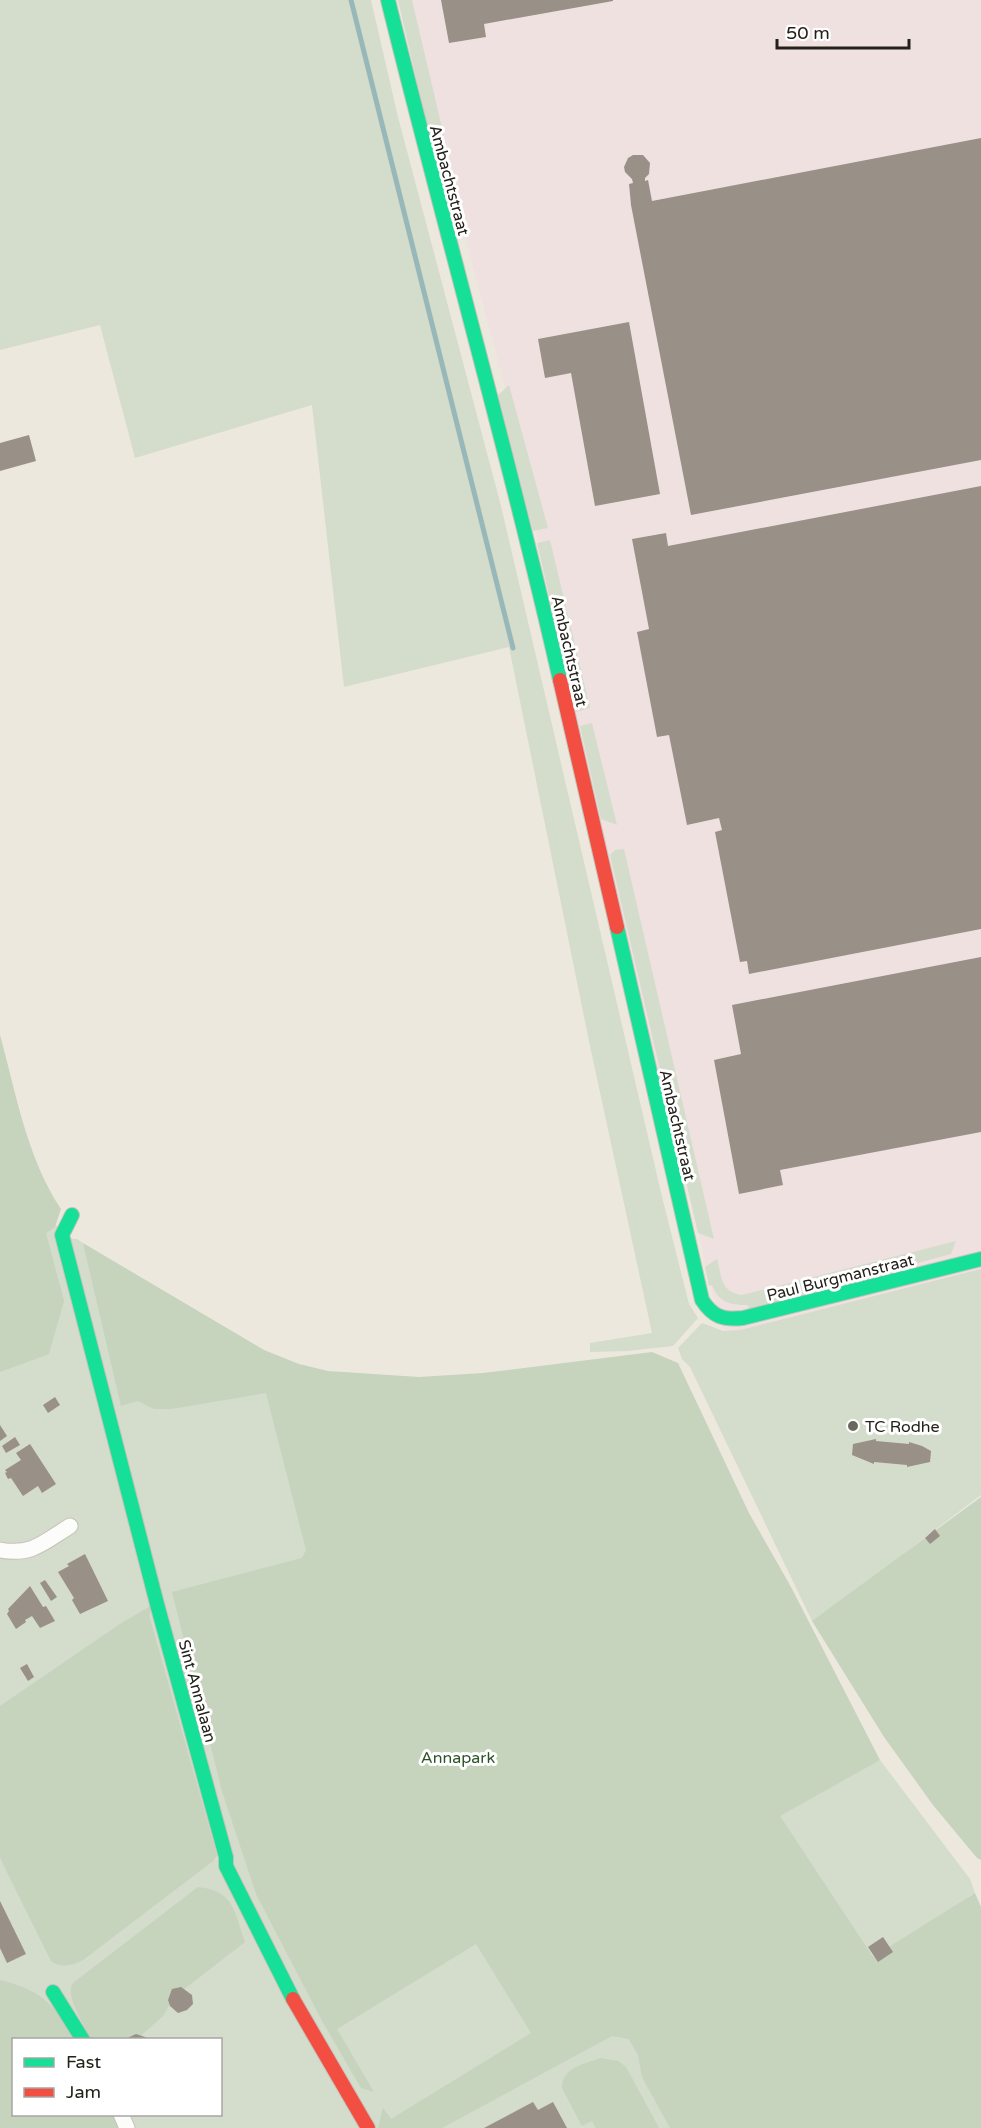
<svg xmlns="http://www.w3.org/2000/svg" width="981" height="2128" font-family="'Varela Round',sans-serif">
<rect width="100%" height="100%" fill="#ede8dd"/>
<!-- industrial -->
<path fill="#f0e1e1" d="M 402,0 L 981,0 L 981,1286 L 732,1347 L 720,1321 L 705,1266 L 699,1234 L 637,1001 L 511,410 Z"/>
<!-- green -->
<g fill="#d4dccb" fill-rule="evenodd">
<path d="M 0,0 L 371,0 L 398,117 L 501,506 L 663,1201 L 689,1304 L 698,1318 L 673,1346 L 627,1351 L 590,1352 L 590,1343 L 652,1333 L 590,1046 L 509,647 L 344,687 L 312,405 L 135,458 L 100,325 L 0,350 Z"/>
<path d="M 398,0 L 412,0 L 444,136 L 427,126 Z"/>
<path d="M 509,385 L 548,528 L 533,531 L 498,395 Z"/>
<path d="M 550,540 L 590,708 L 576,712 L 537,543 Z"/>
<path d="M 592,723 L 617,825 L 601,819 L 580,726 Z"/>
<path d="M 624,849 L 714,1239 L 698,1233 L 610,855 L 615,850 Z"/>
<path d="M 0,1053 L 53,1223 L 73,1239 L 77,1239 L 83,1243 L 84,1247 L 876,1762 L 880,1760 L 970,1879 L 975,1893 L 968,1897 L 981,1936 L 981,2128 L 0,2128 ZM 14,2040 L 220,2040 L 220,2114 L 14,2114 Z"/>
<path d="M 956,1241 L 951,1254 L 749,1309 L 748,1305 C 731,1305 719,1303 712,1285 L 709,1286 L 705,1267 L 717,1259 C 722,1278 721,1292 742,1295 Z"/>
<path d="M 981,1269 L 981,1495 L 906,1552 L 883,1574 L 880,1571 L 877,1573 L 880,1576 L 845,1598 L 812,1621 L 690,1367 L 682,1359 L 678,1348 L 702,1323 L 723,1331 L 740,1330 Z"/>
</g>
<!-- forest -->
<g fill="#c6d3bd">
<path d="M 0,1035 C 16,1093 27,1158 61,1209 L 55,1227 L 46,1233 L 64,1301 L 49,1354 L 0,1372 Z"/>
<path d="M 83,1243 L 264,1350 L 299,1364 L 328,1371 L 419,1377 L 483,1373 L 652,1352 L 678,1363 L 749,1513 L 791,1587 L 880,1760 L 780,1816 L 873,1957 L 975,1893 L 981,1907 L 981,2128 L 670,2128 L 642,2077 L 638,2055 L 629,2039 L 612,2036 L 442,2128 L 378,2128 L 383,2108 L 391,2119 L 531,2033 L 476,1944 L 337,2029 L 374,2092 L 361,2088 L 321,2019 L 256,1894 L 222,1791 L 172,1592 L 302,1558 L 306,1550 L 266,1393 L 171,1409 L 154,1409 L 138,1401 L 121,1406 Z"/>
<path d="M 981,1497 L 981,1860 L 977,1858 L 933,1805 L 884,1737 L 812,1621 Z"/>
<path d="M 154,1604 L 149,1615 L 217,1855 L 213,1861 L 83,1960 C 73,1965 62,1969 51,1961 L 0,1858 L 0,1706 L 120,1624 Z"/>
<path d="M 198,1887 C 235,1891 234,1912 245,1942 L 174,1997 L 163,2016 L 137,2039 L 91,2039 C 85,2026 64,1995 73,1983 Z"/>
<path d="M 0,1980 C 41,1990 54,2004 75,2039 L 14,2040 L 14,2114 L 114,2115 L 120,2128 L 0,2128 Z"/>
<path d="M 601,2058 L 618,2061 L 626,2067 L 659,2128 L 596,2128 L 592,2121 L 582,2126 L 562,2088 C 562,2067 585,2064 601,2058 Z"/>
</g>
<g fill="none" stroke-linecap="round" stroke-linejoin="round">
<!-- stream -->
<path stroke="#98b7b8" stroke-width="5" d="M 351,0 L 513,648"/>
</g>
<!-- building -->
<g fill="#999088">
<path d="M 441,0 L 613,0 L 613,1 L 484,24 L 486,37 L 449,43 Z"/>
<path d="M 981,138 L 981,460 L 691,515 L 631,205 L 629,184 L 633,183 L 632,179 L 625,172 L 624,167 L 628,158 L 633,155 L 643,155 L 650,163 L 649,174 L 645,178 L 645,181 L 648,180 L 652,201 Z"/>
<path d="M 629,322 L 660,494 L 595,506 L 571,373 L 545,378 L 538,339 Z"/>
<path d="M 29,435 L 36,461 L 0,471 L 0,443 Z"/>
<path d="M 981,486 L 981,929 L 749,974 L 747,961 L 740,962 L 715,832 L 722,830 L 719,818 L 687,825 L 669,735 L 657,737 L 637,632 L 649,629 L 632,539 L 666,533 L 668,546 Z"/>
<path d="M 981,957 L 981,1132 L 780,1170 L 783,1185 L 739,1194 L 714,1060 L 741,1054 L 732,1005 Z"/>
<path d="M 55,1397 L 60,1405 L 48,1413 L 43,1405 Z"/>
<path d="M 0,1425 L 7,1436 L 0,1441 Z"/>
<path d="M 15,1437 L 20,1445 L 6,1453 L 2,1446 Z"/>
<path d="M 876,1439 L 876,1441 L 909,1444 L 909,1442 L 922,1446 L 931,1451 L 930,1462 L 907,1467 L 907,1465 L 874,1462 L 874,1464 L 852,1455 L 853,1444 Z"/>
<path d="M 30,1444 L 56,1484 L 42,1493 L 38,1486 L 23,1496 L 11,1478 L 8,1479 L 5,1473 L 7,1472 L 5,1470 L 21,1460 L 16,1453 Z"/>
<path d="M 935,1529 L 940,1536 L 930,1544 L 925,1538 Z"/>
<path d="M 85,1554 L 108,1601 L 80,1614 L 72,1600 L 74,1598 L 58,1572 L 69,1566 L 67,1564 Z"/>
<path d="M 45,1580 L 57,1597 L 51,1601 L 40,1583 Z"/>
<path d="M 30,1586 L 43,1607 L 46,1606 L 55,1621 L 40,1628 L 32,1616 L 25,1620 L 26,1622 L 16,1629 L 7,1614 L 9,1611 L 8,1609 Z"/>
<path d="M 27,1664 L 34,1677 L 28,1681 L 20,1668 Z"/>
<path d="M 0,1901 L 26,1954 L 7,1963 L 0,1948 Z"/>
<path d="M 883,1937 L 893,1952 L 878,1962 L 868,1947 Z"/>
<path d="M 181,1987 L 192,1995 L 193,2004 L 187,2010 L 178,2013 L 170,2006 L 168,2000 L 172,1989 Z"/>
<path d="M 136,2034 L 151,2039 L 151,2040 L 123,2040 Z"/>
<path d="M 533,2102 L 538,2110 L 553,2102 L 567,2128 L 484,2128 Z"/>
</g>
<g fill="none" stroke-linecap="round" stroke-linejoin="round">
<defs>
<g id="street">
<path d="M 0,1550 C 32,1556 44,1542 70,1526"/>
<path d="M 121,2114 L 127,2128"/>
</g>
<g id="fast">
<path d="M 388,0 C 444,227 508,452 560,680"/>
<path d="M 617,927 L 702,1300 C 713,1317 723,1320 743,1318 L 981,1259"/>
<path d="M 72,1215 L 62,1235 L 157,1604 L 226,1857 L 226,1866 L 293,1999"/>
<path d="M 53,1992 L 83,2040"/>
</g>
<g id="jam">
<path d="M 560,680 L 617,927"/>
<path d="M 293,1999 L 368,2128"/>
</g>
</defs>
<!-- street casing -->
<use href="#street" stroke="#c6c2b9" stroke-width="17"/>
<!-- fast casing -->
<use href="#fast" stroke="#c6c2b9" stroke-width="16"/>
<!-- jam casing -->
<use href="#jam" stroke="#c6c2b9" stroke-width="16"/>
<!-- street -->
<use href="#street" stroke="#fcfcfa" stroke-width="15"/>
<!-- fast -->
<use href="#fast" stroke="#16e098" stroke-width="14"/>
<!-- jam -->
<use href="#jam" stroke="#f24e42" stroke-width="14"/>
</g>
<!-- markers -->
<circle fill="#6a675e" stroke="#fff" stroke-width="2" cx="853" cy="1426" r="6"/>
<g text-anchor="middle" stroke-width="6" stroke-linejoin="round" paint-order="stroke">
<!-- street labels -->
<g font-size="16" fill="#242119" stroke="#fff">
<text transform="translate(450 180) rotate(75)" y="6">Ambachtstraat</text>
<text transform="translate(570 651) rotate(77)" y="6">Ambachtstraat</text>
<text transform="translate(678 1125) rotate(77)" y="6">Ambachtstraat</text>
<text transform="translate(840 1277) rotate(-14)" y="6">Paul Burgmanstraat</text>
<text transform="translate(198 1691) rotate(75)" y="6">Sint Annalaan</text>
</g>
<!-- poi labels -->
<g font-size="16" fill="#242119" stroke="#fff" text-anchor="start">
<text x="865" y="1432">TC Rodhe</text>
</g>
<!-- park labels -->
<g font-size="16" fill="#2d5328" stroke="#fff">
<text x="458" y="1763">Annapark</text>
</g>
</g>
<!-- legend -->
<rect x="12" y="2038" width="210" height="78" fill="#ffffff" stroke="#a7a6a3" stroke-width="1.5"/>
<rect x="24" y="2058" width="30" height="9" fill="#16e098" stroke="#a7a6a3" stroke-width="1.5"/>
<text x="66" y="2068" font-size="18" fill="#242119">Fast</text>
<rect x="24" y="2088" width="30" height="9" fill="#f24e42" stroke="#a7a6a3" stroke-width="1.5"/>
<text x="66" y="2098" font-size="18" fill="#242119">Jam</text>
<!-- scale -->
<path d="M777 39v9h132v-9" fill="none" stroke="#242119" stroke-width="3"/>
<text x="786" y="39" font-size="18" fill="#242119" stroke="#ffffff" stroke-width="4.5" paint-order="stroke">50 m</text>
</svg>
